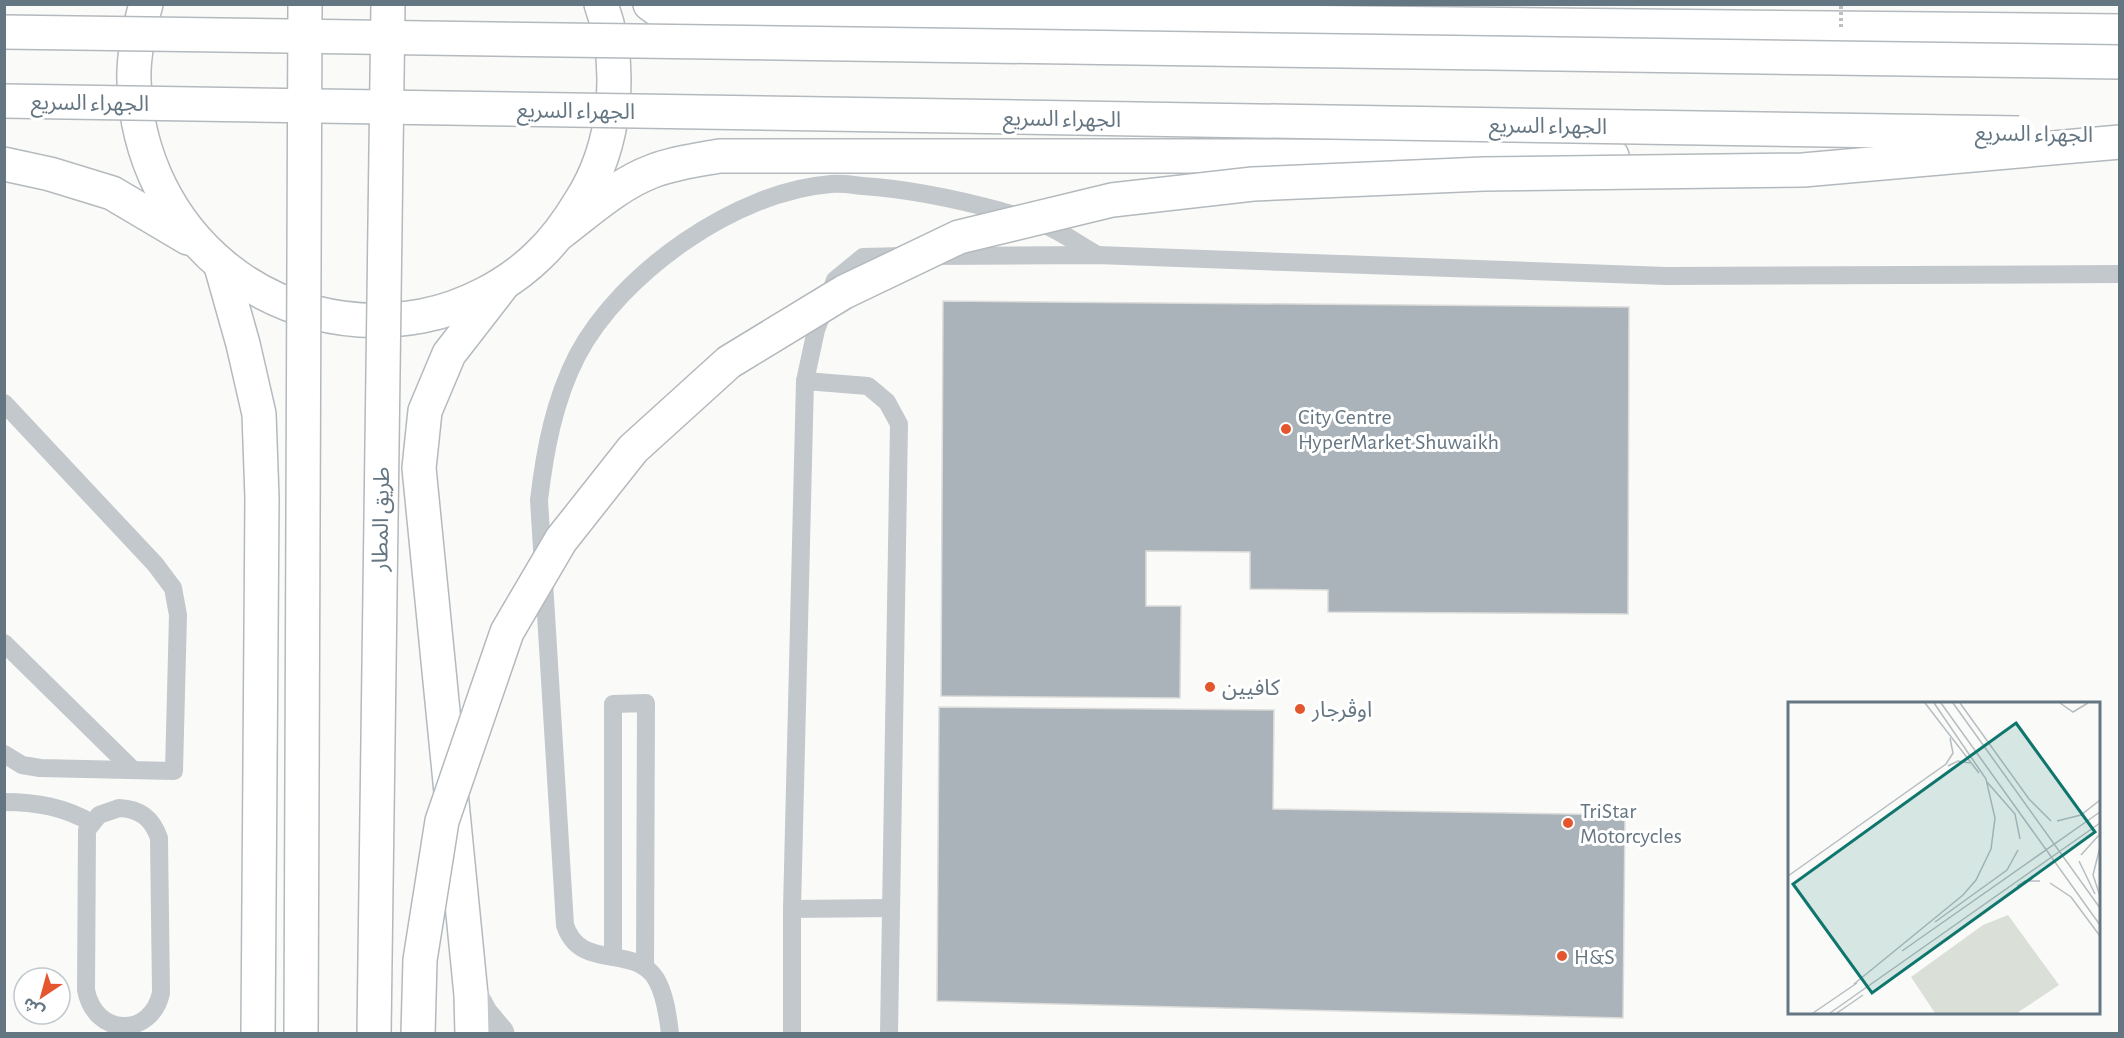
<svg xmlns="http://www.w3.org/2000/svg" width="2124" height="1038" font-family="'Alegreya Sans','Noto Sans Arabic',sans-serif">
<rect width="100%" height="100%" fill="#fafaf8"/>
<!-- building -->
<g fill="#aab3b9" stroke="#dcdcda" stroke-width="1.5">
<path d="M 943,301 L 1629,307 L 1628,614 L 1328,612 L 1328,590 L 1250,589 L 1250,552 L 1146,551 L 1146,606 L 1181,606 L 1180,698 L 941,696 Z"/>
<path d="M 939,707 L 1274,710 L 1273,809 L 1625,815 L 1623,1018 L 937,1001 Z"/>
</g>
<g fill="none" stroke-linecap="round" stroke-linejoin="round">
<defs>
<g id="secondary">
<path d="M 221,266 L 243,344 L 259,414 L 262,498 L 258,1034"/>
<path d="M 472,1034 L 471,995 L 419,468 L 425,411 L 449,354 L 504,283"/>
</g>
<g id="primary">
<path d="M 146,4 C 139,29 133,55 134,81 C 139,233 271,344 422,316 C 464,308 507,286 538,256 C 555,240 568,222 580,202 C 616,146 624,67 601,4"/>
<path d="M 650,4 L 657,9 L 691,16 L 2120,31"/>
<path d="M 4,164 L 50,174 L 112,193 L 188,238"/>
<path d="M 560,233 C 589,211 618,184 653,171 C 674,163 697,160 720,156 L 1612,156"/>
</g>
</defs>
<!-- secondary casing -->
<use href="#secondary" stroke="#b3babf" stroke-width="36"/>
<!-- primary casing -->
<use href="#primary" stroke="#b5babe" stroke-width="36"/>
<!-- service -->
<g stroke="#c3c8cc" stroke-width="18">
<path d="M 934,256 L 1097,255 L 1666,276 L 2120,274"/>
<path d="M 805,381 L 868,386 L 887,402 L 899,424 L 889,1034"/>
<path d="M 4,403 L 155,564 L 173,588 L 178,615 L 174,771 L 40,768 L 22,765 L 4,754"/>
<path d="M 4,643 L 132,769"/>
<path d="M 4,802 C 37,802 64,807 92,823"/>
<path d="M 119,808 C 140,809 152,818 159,838 L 161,993 C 151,1038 95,1037 86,990 L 87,830 L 99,815 Z"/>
<path d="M 792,909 L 891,908"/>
<path d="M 613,957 L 613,704 L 646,703 L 645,967"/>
<path d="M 670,1034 C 668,1016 665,994 656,979 C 634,943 580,972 565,925 L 539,500 C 545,450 554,401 577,356 C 621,272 737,191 831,184 C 842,183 853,185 863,186 C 910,189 956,199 1001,211 C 1014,215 1028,217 1040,223 C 1059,230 1078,244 1096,254"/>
<path d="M 792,1034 L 792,909 L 805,381 L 816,330 L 835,280 L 863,257 L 904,256"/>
</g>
<!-- tertiary -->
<path stroke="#c3c8cc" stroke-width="33" d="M 471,995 L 482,1015 L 498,1034"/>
<!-- secondary -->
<use href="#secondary" stroke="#fff" stroke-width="33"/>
<!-- primary -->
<use href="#primary" stroke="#fff" stroke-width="33"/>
<defs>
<g id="trunk-bridge">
<path d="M 301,1034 L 305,4"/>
<path d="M 374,1034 L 388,4"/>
</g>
<g id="motorway-bridge">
<path d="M 4,32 L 2120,62"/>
<path d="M 4,101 L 2019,133"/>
<path d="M 418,1034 L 420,960 L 442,821 L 507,632 L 561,540 L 633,449 L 729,362 L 844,292 L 959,237 L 1112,200 L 1253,184 L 1483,174 L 1803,170 L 2120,142"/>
</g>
</defs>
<!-- trunk-bridge casing -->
<use href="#trunk-bridge" stroke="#b4b9bd" stroke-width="36" stroke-linecap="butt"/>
<!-- motorway-bridge casing -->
<use href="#motorway-bridge" stroke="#b4b9bd" stroke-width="36" stroke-linecap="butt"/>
<!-- path-bridge -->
<path stroke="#bbbfc2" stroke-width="4" stroke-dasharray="3 3" stroke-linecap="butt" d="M 1841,27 L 1841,4"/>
<!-- trunk-bridge -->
<use href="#trunk-bridge" stroke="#fff" stroke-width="33"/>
<!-- motorway-bridge -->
<use href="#motorway-bridge" stroke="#fff" stroke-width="33"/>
</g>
<!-- markers -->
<g fill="#e4572e" stroke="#fff" stroke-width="2">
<circle cx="1286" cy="429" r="6"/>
<circle cx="1210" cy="687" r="6"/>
<circle cx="1300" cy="709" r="6"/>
<circle cx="1568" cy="823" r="6"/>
<circle cx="1562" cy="956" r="6"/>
</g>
<g text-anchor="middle" stroke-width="6" stroke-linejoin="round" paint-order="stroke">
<!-- street labels -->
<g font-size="22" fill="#657683" stroke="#fff">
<text transform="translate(90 102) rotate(1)" y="8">الجهراء السريع</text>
<text transform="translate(576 110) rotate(1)" y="8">الجهراء السريع</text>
<text transform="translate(1062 118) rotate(1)" y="8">الجهراء السريع</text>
<text transform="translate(1548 125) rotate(1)" y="8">الجهراء السريع</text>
<text transform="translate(2034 133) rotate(1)" y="8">الجهراء السريع</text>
<text transform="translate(380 519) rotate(-89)" y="8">طريق المطار</text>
</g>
<!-- poi labels -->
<g font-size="22" fill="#657683" stroke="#fff" text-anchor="start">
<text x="1298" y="424">City Centre<tspan x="1298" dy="25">HyperMarket Shuwaikh</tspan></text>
<text x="1222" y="695">كافيين</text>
<text x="1312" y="717">اوڤرجار</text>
<text x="1580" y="818">TriStar<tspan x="1580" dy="25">Motorcycles</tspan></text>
<text x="1574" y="964">H&amp;S</text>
</g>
</g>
<!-- overview -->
<g transform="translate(1788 702)">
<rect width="312" height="312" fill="#fafaf8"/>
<path d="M 220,213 L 271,283 L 229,311 L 147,311 L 123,275 L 195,223 Z" fill="#dadfd7"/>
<path fill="none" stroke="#b5bdc2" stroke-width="1.5" d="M 137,1 L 191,71M 153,1 L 312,223M 165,1 L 312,206M 172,1 L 241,97 L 263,119M 272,1 L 285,10 L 300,1M 160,64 L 170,59 L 182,61M 199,80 L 227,112 L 232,137M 269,119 L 293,113 L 312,98M 312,145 L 305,173 L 312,194M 293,153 L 312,132M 291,159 L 307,192M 0,174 L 158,62 L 165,51 L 162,36M 262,181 L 283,195 L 312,234M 229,184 L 237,179 L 252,179M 147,220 L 219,168 L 230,148M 114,249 L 312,110M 66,282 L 175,193 L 188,178 L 203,147 L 207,116 L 198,77 L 146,1M 25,311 L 69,281M 42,311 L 312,121M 49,311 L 75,293"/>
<path fill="#0f766e" fill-opacity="0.15" stroke="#0f766e" stroke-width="3" d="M 228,21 L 307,130 L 84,291 L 5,182 Z"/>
<rect width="312" height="312" fill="none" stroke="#657683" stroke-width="3"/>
</g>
<!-- border -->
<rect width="2124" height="1038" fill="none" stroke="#657683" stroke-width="12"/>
<!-- north arrow -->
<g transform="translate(42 996) rotate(216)"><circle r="28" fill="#ffffff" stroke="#c1c8cd" stroke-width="1.5"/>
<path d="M0-4.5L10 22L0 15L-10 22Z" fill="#e4572e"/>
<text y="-9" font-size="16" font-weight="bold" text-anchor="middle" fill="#657683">ش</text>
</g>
</svg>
